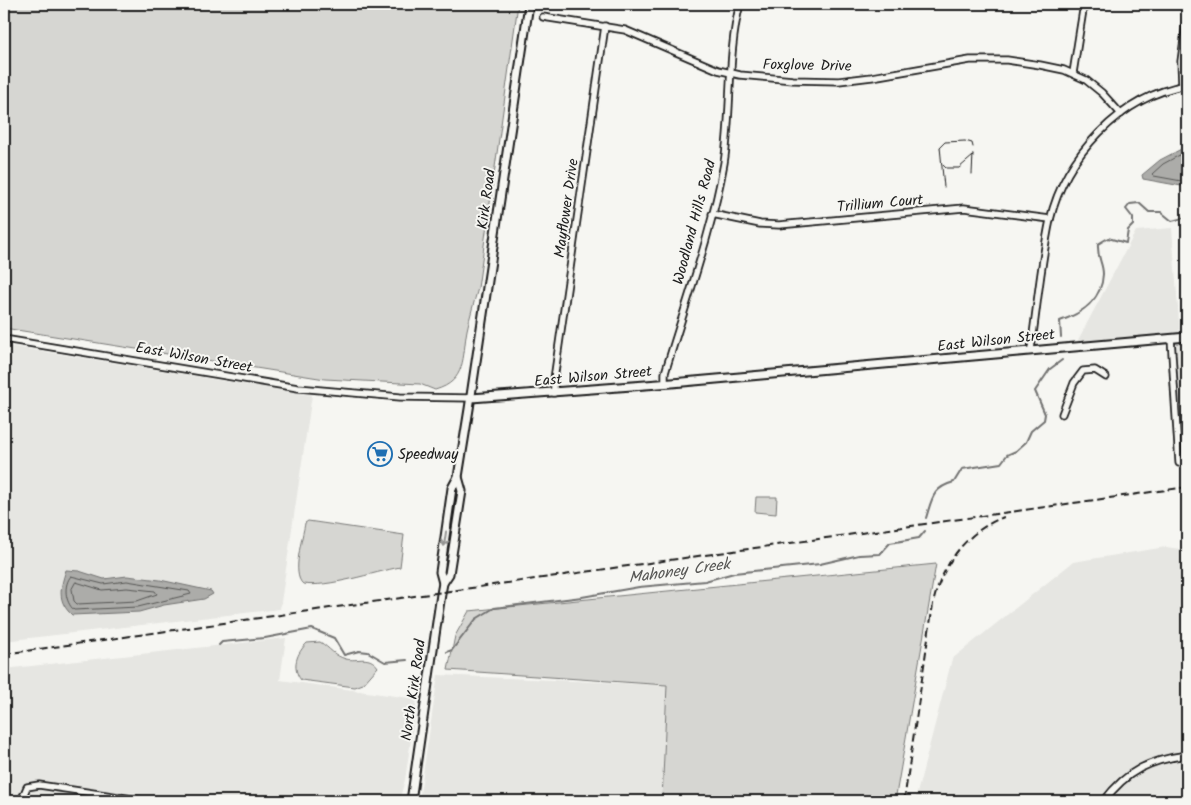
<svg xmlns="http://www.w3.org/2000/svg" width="1191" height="805" font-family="Kalam,sans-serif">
<rect width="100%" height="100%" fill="#f6f6f2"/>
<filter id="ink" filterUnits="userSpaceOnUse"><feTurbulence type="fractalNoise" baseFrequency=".02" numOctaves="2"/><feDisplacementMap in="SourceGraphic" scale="10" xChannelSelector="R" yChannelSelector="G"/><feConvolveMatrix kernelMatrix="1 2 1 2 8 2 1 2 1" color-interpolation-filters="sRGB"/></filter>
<g filter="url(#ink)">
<!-- built -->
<g fill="#e6e6e2">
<path d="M 1172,228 L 1180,335 L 1077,342 L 1136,231 Z"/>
<path d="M 1187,342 L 1187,470 L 1184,470 L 1174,343 Z"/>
<path d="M 4,345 L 312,395 L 280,609 L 4,641 Z"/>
<path d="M 1166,547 L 1187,550 L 1187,801 L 915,801 L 952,659 L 1073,562 Z"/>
<path d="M 286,638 L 280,680 L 417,699 L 405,780 L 399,801 L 4,801 L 4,669 Z"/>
<path d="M 438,675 L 667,685 L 662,801 L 419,801 Z"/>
</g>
<!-- green -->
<g fill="#d6d6d2" stroke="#797977">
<path d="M 4,4 L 518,4 L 478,288 C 474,302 470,316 467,330 C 462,357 467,381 435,390 L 420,384 L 325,379 L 4,328 Z"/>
<path d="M 756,497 L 777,497 L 776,514 L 755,512 Z"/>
<path d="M 308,521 L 404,535 L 400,567 C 375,572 327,588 303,584 C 291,574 303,537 305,523 Z"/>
<path d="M 936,564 L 895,801 L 662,801 L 667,685 L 448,670 L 455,636 L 469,611 Z"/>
<path d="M 320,642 C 330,648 334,656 346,659 C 358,662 369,654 378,667 L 363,684 L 355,687 L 301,680 C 291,667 297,653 307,643 Z"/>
</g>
<!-- water -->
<g fill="#acaca9" stroke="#727271">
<path d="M 1187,146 L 1187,187 L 1143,179 L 1142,175 L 1160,160 Z"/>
<path d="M 66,570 L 79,571 L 104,579 L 127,576 L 160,580 L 211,591 L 213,594 L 204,599 L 164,605 L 139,612 L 72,615 C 57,601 60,589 66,570 Z"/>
</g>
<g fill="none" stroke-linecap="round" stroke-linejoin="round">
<!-- shore -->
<g stroke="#565654" stroke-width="1">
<path d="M 1187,151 L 1163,164 L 1152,174 L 1154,176 L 1187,182"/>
<path d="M 71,576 L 103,584 L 127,581 L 189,591 L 191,594 L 138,607 L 74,610 C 65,602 63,585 71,576 Z"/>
<path d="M 76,582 L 102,590 L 127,588 L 155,591 L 157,594 L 137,601 L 77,604 L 74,601 L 72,589 Z"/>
</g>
<!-- stream -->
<g stroke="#727271" stroke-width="2">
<path d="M 1061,337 L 1060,321 C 1081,314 1102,300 1103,274 C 1103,263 1097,258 1098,244 L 1108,238 L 1126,243 L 1128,230 L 1133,225 L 1133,218 L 1126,209 L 1130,204 L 1139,203 L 1149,212 L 1161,212 L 1172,221 L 1187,217"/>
<path d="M 926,518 C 932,499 932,488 954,482 L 962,469 L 1001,463 L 1007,455 L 1016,451 L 1026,442 L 1031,431 L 1044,420 L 1045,414 L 1035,391 L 1050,369 L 1062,360"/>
<path d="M 219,645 L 222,642 L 265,638 L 312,629 L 334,638 L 344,655 L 359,651 L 368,652 L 385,662 L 407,660"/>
<path d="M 447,652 L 452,650 L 476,619 L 494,608 L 582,597 L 639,587 L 705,581 L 734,573 L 820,564 L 859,555 L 880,554 L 890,543 L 919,538 L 925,531"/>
</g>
<defs>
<g id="minor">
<path d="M 543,17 L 625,30 L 718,70 L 740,75 L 793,80 L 839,81 L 872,77 L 970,60 L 1007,60 L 1040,65 L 1064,70 L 1086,80 L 1102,93 L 1121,114"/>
<path d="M 1073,73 L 1084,4"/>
<path d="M 1182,86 L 1181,61 L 1187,17"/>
<path d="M 712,214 L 760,224 L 779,225 L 964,208 L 1050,219"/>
<path d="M 1171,338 L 1179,463"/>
<path d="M 4,339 L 298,388 L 400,397 L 471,398"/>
<path d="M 1031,349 C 1037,307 1041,262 1050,220 C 1065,156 1121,96 1187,85"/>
<path d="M 665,384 L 665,373 C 685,305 712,232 724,163 C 732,113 727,52 740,4"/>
<path d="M 554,393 L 554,379 L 605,26"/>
<path d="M 1062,414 L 1074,383 L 1083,371 L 1095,370 L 1106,377"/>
<path d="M 21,801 L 27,787 L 39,785 L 146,801"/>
<path d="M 1104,801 C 1127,770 1150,760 1187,755"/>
</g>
<g id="tertiary">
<path d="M 471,398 L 672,383 L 1187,337"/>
<path d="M 443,583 L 449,574 L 462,491 L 458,477"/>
<path d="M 411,801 L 441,594 L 443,583 L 440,572 L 452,488 L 458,477 L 469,409 L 529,4"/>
</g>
</defs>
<!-- minor casing -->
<use href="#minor" stroke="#1c1c1c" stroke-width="9"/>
<!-- tertiary casing -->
<use href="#tertiary" stroke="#1c1c1c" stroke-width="11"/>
<!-- minor -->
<use href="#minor" stroke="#f6f6f2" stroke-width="5.5"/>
<!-- tertiary -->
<use href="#tertiary" stroke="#f6f6f2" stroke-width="7"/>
<!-- tram -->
<g stroke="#1c1c1c" stroke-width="1">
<path d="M 942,164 L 946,168 L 959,168 L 973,156"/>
<path d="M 972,174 L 973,154"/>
<path d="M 944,187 L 940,147 L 945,142 L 965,141 L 972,143 L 973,147"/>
</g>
<!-- rail -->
<g stroke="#1c1c1c" stroke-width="2" stroke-dasharray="8 4" stroke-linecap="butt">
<path d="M 4,654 L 1187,487"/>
<path d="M 904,801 L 933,604 C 941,566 966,531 1004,517"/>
</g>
</g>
<!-- one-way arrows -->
<defs><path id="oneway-shaft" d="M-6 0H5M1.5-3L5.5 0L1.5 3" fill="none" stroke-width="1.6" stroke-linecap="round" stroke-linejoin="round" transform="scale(1.25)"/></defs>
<use stroke="#949492" href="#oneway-shaft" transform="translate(445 539) rotate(98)"/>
</g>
<!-- icons -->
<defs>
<symbol id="supermarket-ring" viewBox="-11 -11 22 22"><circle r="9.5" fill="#f6f6f2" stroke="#1f6fb2" stroke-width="1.5"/><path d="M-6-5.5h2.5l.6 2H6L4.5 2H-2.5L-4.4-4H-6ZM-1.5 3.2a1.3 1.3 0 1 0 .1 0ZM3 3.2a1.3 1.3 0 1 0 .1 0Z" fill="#1f6fb2"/></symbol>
</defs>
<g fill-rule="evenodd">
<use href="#supermarket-ring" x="366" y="440" width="28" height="28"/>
</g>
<g text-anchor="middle" stroke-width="4" stroke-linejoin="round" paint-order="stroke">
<!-- street labels -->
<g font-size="15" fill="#1c1c1c" stroke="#f6f6f2">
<text transform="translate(807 65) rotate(1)" y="5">Foxglove Drive</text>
<text transform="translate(486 199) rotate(-82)" y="5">Kirk Road</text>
<text transform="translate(880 203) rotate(-5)" y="5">Trillium Court</text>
<text transform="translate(566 208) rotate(-82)" y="5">Mayflower Drive</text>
<text transform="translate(694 222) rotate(-75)" y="5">Woodland Hills Road</text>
<text transform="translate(996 340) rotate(-6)" y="5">East Wilson Street</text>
<text transform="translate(194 357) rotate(10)" y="5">East Wilson Street</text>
<text transform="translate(593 376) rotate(-5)" y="5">East Wilson Street</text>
<text transform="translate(413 690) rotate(-82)" y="5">North Kirk Road</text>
</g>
<!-- poi labels -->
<g font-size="15" fill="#1c1c1c" stroke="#f6f6f2" text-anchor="start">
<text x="398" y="459">Speedway</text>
</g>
<!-- water labels -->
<g font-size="16" font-style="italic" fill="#565654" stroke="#f6f6f2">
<text transform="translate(679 570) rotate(-8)" y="6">Mahoney Creek</text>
</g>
</g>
<!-- margin -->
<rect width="1191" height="805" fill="none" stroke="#f6f6f2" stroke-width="20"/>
<rect x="10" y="10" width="1171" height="785" fill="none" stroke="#1c1c1c" stroke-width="2" filter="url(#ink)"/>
</svg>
